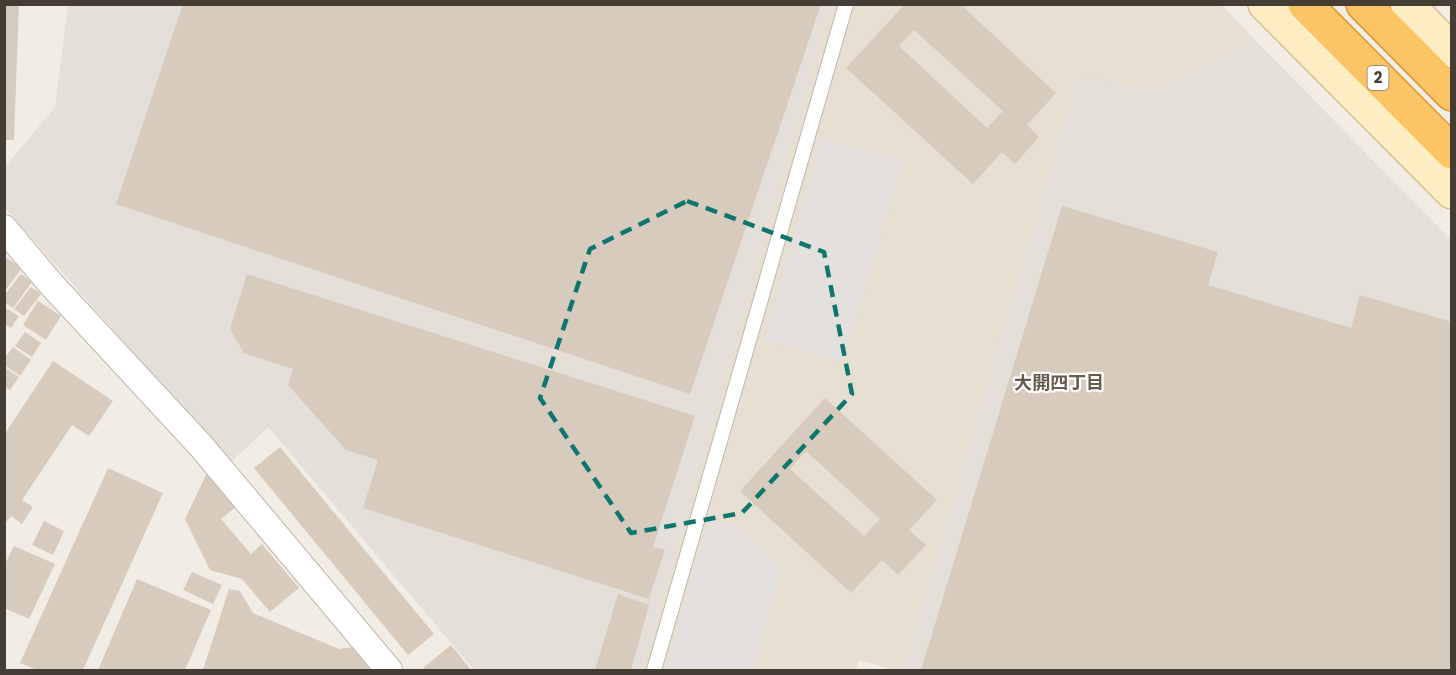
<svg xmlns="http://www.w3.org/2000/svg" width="1456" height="675" font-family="Poppins,'Noto Sans JP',sans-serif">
<rect width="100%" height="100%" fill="#f2ede4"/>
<!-- residential -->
<path fill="#e6dfd2" d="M 828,5 L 1222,5 L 1254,39 L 1151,91 L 1079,75 L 904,670 L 894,670 L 859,660 L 856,670 L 642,670 Z"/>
<!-- industrial -->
<g fill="#e4dfd9">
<path d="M 68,5 L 828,5 L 642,670 L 474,670 L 268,427 L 231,462 L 5,208 L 4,168 L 55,107 Z"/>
<path d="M 1254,39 L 1451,240 L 1451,670 L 904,670 L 1079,74 L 1151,91 Z"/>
</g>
<!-- parking -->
<g fill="#e3e0dd">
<path d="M 823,138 L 902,161 L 843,362 L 764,339 Z"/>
<path d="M 709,518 L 740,530 L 782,566 L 753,670 L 665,670 Z"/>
</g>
<!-- building -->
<g fill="#d6cbbd" fill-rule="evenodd">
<path d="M 4,4 L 19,4 L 14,140 L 4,140 Z"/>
<path d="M 183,4 L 821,4 L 690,394 L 116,204 Z"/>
<path d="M 905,4 L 960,4 L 1056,93 L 1027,125 L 1039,137 L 1015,164 L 1002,152 L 973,184 L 846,68 ZM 914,30 L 1003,111 L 987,128 L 899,46 Z"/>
<path d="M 1062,206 L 1218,252 L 1208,285 L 1351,328 L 1360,295 L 1452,322 L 1452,670 L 921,670 Z"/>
<path d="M 7,258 L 22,268 L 4,292 L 4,261 Z"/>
<path d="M 21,274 L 32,282 L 13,308 L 4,302 L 4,296 Z"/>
<path d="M 247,274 L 695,416 L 653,547 L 665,550 L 649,599 L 363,508 L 378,460 L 346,450 L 288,385 L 293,369 L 244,353 L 230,329 Z"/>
<path d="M 31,287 L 41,294 L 24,316 L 14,309 Z"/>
<path d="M 38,301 L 61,316 L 46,340 L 23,325 Z"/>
<path d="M 4,307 L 19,316 L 11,328 L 4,324 Z"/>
<path d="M 25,332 L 41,343 L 32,357 L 15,346 Z"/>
<path d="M 13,347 L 31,360 L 20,376 L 4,365 L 4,359 Z"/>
<path d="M 53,361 L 113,401 L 89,436 L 72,425 L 22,500 L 33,507 L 22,524 L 11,516 L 4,525 L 4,435 Z"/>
<path d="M 4,367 L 19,377 L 10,390 L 4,387 Z"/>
<path d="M 825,398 L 937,500 L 909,530 L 926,545 L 898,575 L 882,560 L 851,593 L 740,491 ZM 806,451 L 880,519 L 864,536 L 790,469 Z"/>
<path d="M 280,447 L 434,634 L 408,655 L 254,468 Z"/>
<path d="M 108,468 L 163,493 L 83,670 L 37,670 L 20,663 Z"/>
<path d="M 208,471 L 237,506 L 221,519 L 251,554 L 262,544 L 299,588 L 270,612 L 242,579 L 210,570 L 185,519 Z"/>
<path d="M 44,521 L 64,531 L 53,555 L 32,545 Z"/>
<path d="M 14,546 L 55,564 L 29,619 L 4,608 L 4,566 Z"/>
<path d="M 192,572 L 222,585 L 213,604 L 183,590 Z"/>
<path d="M 137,579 L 211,610 L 185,670 L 98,670 Z"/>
<path d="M 229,589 L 240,591 L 253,613 L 339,649 L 352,647 L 371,670 L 203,670 Z"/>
<path d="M 618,594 L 649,605 L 631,670 L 595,670 Z"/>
<path d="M 451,645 L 471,670 L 426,670 L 423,668 Z"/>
</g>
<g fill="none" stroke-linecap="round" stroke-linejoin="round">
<defs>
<path id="lane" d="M 654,670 L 846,4"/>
<path id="street" d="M 4,228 L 51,284 L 201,446 L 389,670"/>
<g id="secondary">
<path d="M 1265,4 L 1452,192"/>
<path d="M 1407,4 L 1452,51"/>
</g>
<g id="highway">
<path d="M 1305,4 L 1452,152"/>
<path d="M 1363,4 L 1452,94"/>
</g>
</defs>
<!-- lane casing -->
<use href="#lane" stroke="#c0b7aa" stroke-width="16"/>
<!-- street casing -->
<use href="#street" stroke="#c0b7aa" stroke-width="28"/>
<!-- secondary casing -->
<use href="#secondary" stroke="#d2bf94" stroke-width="36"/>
<!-- highway casing -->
<use href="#highway" stroke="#db9735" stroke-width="36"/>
<!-- lane -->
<use href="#lane" stroke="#fff" stroke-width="14"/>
<!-- street -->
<use href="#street" stroke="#fff" stroke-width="26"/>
<!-- secondary -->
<use href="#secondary" stroke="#feedc2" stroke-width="33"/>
<!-- highway -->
<use href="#highway" stroke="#fcc465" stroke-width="33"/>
</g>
<!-- marked area -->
<path fill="none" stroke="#0f766e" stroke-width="4.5" stroke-dasharray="12 8" stroke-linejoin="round" d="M 687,201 L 824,252 L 852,394 L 742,513 L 631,533 L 540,398 L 590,249 Z"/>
<g text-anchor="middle" stroke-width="4.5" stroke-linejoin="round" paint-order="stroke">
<!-- shield labels -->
<rect fill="#fff" stroke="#7c7771" stroke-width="1.5" x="1367.5" y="66" width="21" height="24" rx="4.5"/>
<g font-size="15" font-weight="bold" fill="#443d34">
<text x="1378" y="83">2</text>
</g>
<!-- neighbourhood labels -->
<g font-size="18" font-weight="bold" fill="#675b4c" stroke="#fff">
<text x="1059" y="389">大開四丁目</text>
</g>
</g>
<!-- border -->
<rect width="1456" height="675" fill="none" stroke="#443d34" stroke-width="12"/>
</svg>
